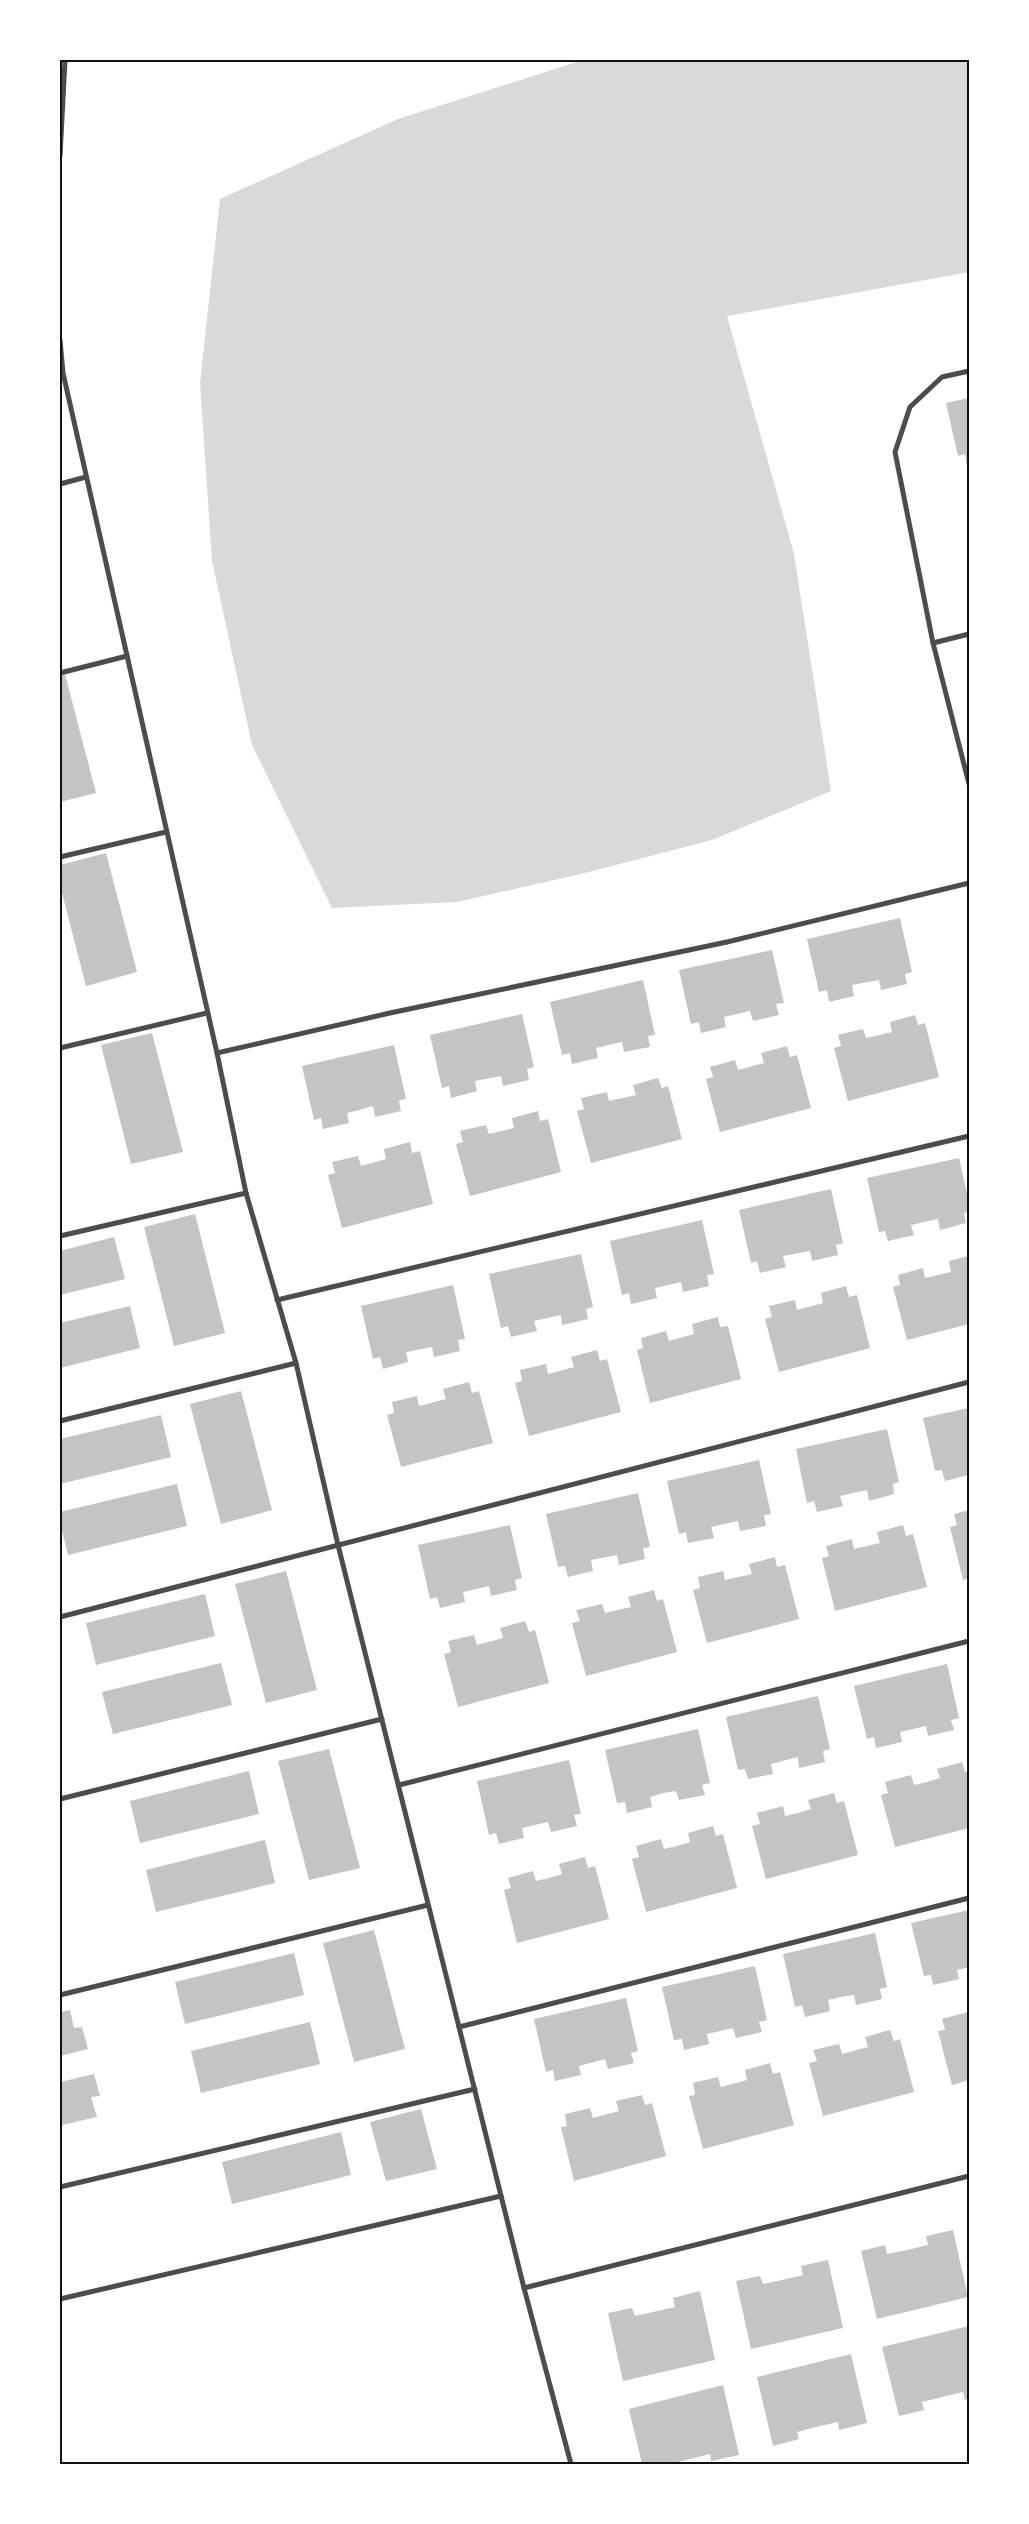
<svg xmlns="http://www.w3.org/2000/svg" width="1029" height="2524" font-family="Figtree,sans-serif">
<rect width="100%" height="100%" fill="#fff"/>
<!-- water -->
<path fill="#d9d9d9" d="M 583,60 L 969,60 L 969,272 L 727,316 L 794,554 L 831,791 L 712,840 L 581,874 L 457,902 L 332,908 L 252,745 L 212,561 L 200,383 L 220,199 L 398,119 Z"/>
<!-- building -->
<g fill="#c4c4c4">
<path d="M 969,398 L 969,465 L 967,466 L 965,454 L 958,456 L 946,403 Z"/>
<path d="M 65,674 L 96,793 L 60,802 L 60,675 Z"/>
<path d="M 106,853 L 137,972 L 86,986 L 60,885 L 60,865 Z"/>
<path d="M 900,918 L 912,972 L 905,974 L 907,984 L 881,990 L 879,980 L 852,985 L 854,996 L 829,1002 L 827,990 L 819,992 L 807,939 Z"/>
<path d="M 772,950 L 784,1003 L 776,1004 L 779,1015 L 753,1021 L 750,1011 L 724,1017 L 726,1027 L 701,1033 L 699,1022 L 691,1024 L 679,970 Z"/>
<path d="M 643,980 L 655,1035 L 648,1036 L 650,1047 L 624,1052 L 622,1042 L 596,1048 L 598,1058 L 572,1064 L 570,1053 L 562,1055 L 550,1002 Z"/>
<path d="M 522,1014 L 534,1067 L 527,1069 L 529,1080 L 503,1086 L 501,1076 L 475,1081 L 477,1091 L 451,1098 L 449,1086 L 442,1088 L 430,1035 Z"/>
<path d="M 915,1015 L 918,1025 L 925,1023 L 939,1077 L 848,1101 L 834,1048 L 841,1046 L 838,1035 L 863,1029 L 866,1038 L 892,1032 L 890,1022 Z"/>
<path d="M 152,1033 L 183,1152 L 131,1164 L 101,1045 Z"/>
<path d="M 394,1045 L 406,1099 L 399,1100 L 401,1111 L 375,1117 L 373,1106 L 359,1110 L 347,1113 L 349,1123 L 323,1129 L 321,1118 L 314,1120 L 302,1066 Z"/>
<path d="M 787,1046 L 790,1057 L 797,1055 L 811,1108 L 720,1132 L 706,1079 L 713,1077 L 710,1067 L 735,1060 L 738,1070 L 764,1063 L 761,1053 Z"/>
<path d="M 658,1078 L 662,1088 L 668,1086 L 682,1139 L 591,1163 L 577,1111 L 584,1109 L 581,1098 L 607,1092 L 609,1101 L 636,1095 L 633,1085 Z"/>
<path d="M 538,1111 L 540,1121 L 548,1119 L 561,1172 L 470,1196 L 456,1144 L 463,1142 L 460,1131 L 486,1125 L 489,1134 L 514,1128 L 512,1118 Z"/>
<path d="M 410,1142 L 412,1153 L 420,1151 L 433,1204 L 342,1228 L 328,1175 L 335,1173 L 332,1162 L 358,1156 L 361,1166 L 386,1159 L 384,1149 Z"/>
<path d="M 959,1158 L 969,1202 L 969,1212 L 964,1213 L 966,1223 L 940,1230 L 938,1219 L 911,1225 L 914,1235 L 888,1241 L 885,1231 L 879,1232 L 867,1178 Z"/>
<path d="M 831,1189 L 843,1243 L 836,1245 L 838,1255 L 812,1261 L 810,1251 L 783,1256 L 786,1267 L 760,1273 L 757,1261 L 751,1263 L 739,1210 Z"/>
<path d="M 195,1214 L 225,1333 L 174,1346 L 144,1227 Z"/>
<path d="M 702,1220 L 714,1274 L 707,1275 L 709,1286 L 683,1292 L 681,1282 L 655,1288 L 657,1298 L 631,1304 L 629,1293 L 622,1295 L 610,1241 Z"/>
<path d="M 114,1237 L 125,1279 L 60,1295 L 60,1251 Z"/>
<path d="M 581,1254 L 593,1307 L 586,1309 L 588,1319 L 562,1325 L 561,1315 L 534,1321 L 537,1331 L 511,1337 L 508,1326 L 501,1328 L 489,1274 Z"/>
<path d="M 969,1256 L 969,1324 L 907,1340 L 893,1287 L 900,1285 L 898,1275 L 923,1268 L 925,1278 L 951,1272 L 949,1261 Z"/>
<path d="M 453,1285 L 465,1339 L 458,1340 L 460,1351 L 434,1357 L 432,1347 L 406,1352 L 408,1362 L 383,1369 L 380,1357 L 373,1359 L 361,1306 Z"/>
<path d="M 846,1286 L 849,1297 L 857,1295 L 870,1348 L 779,1372 L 765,1319 L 772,1317 L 769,1306 L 795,1300 L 797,1310 L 823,1303 L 821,1293 Z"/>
<path d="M 130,1306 L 140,1348 L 60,1368 L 60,1323 Z"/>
<path d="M 718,1317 L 720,1327 L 728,1326 L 741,1379 L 650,1403 L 637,1350 L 643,1348 L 641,1338 L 666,1331 L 669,1341 L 694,1334 L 692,1324 Z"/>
<path d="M 597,1350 L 600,1361 L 607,1359 L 621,1412 L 529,1436 L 515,1383 L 522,1381 L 520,1370 L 546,1364 L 548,1374 L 574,1367 L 571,1357 Z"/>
<path d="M 469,1382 L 472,1393 L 479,1391 L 493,1443 L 401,1467 L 387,1415 L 394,1413 L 392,1402 L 417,1396 L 419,1406 L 446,1399 L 443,1389 Z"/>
<path d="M 241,1391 L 272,1510 L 221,1524 L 190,1404 Z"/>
<path d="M 969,1408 L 969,1475 L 945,1481 L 942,1470 L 935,1471 L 923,1418 Z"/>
<path d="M 161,1415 L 171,1457 L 60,1484 L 60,1439 Z"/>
<path d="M 887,1429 L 899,1482 L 893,1484 L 894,1494 L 869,1501 L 867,1490 L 840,1496 L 843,1506 L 817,1512 L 814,1501 L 807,1503 L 796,1449 Z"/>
<path d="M 759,1460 L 771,1514 L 764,1515 L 766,1526 L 740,1531 L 738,1521 L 711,1527 L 714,1538 L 688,1543 L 686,1532 L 679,1534 L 667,1481 Z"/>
<path d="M 177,1484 L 187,1526 L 68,1555 L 60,1523 L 60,1512 Z"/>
<path d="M 638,1493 L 650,1547 L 643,1548 L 645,1559 L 619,1565 L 617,1555 L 591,1560 L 593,1571 L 568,1577 L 565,1566 L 558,1567 L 546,1514 Z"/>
<path d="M 969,1510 L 969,1578 L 963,1580 L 950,1527 L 957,1525 L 954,1514 Z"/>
<path d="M 510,1525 L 522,1578 L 515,1580 L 517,1590 L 491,1596 L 489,1586 L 463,1592 L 465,1602 L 440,1608 L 437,1597 L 430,1599 L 418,1545 Z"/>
<path d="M 903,1525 L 906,1536 L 913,1534 L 927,1587 L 835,1611 L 822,1558 L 829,1556 L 826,1546 L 852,1539 L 854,1549 L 880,1543 L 877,1532 Z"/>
<path d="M 775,1557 L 777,1567 L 785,1565 L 799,1619 L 707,1643 L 693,1590 L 700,1588 L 698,1577 L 723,1571 L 725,1580 L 752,1574 L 749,1564 Z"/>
<path d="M 286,1571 L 317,1690 L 266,1703 L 235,1584 Z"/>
<path d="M 654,1590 L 657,1601 L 663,1599 L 677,1652 L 586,1676 L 572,1623 L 580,1621 L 576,1610 L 602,1604 L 605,1613 L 631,1607 L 628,1597 Z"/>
<path d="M 205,1594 L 215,1636 L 96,1665 L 86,1623 Z"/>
<path d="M 525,1621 L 529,1632 L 535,1630 L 549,1683 L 458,1707 L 444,1654 L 451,1652 L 448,1641 L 474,1635 L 477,1645 L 503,1638 L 500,1628 Z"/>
<path d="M 221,1663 L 232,1705 L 113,1734 L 102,1692 Z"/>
<path d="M 947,1664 L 959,1718 L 951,1720 L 954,1730 L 928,1736 L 926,1726 L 900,1732 L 902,1742 L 876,1748 L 874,1737 L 867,1739 L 854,1686 Z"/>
<path d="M 818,1696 L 830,1749 L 823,1751 L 825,1762 L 799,1768 L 798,1757 L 771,1764 L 773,1774 L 748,1779 L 745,1769 L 738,1770 L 726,1717 Z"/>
<path d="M 698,1729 L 710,1783 L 702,1785 L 705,1795 L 679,1800 L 676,1791 L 663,1793 L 650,1797 L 652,1807 L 627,1813 L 625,1802 L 617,1803 L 605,1750 Z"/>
<path d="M 329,1749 L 360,1868 L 309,1880 L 278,1761 Z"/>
<path d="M 569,1760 L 581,1814 L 574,1815 L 577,1826 L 551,1832 L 548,1822 L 522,1828 L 524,1838 L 499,1844 L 496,1833 L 489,1835 L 477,1781 Z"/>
<path d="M 962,1762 L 965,1772 L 969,1771 L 969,1828 L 895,1847 L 881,1795 L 888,1793 L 885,1782 L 911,1775 L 914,1785 L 927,1782 L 940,1778 L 937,1769 Z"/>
<path d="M 249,1771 L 259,1814 L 140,1843 L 130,1801 Z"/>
<path d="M 834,1793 L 837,1803 L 844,1801 L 858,1855 L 766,1879 L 752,1826 L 760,1824 L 757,1813 L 783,1806 L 785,1816 L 798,1813 L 811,1809 L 808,1800 Z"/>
<path d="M 713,1826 L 716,1836 L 723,1834 L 737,1888 L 646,1912 L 632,1859 L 639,1857 L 636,1846 L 661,1839 L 664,1849 L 677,1846 L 690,1842 L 688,1833 Z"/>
<path d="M 265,1840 L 275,1883 L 156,1912 L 146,1870 Z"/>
<path d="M 585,1857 L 588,1868 L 595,1866 L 609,1919 L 517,1943 L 504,1890 L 511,1888 L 508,1878 L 533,1871 L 536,1881 L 549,1878 L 562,1874 L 559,1864 Z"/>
<path d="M 969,1910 L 969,1967 L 957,1970 L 959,1979 L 933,1985 L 931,1975 L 924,1976 L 911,1923 Z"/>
<path d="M 374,1930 L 405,2049 L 354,2062 L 323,1943 Z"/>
<path d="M 875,1933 L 887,1987 L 880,1989 L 882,1999 L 856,2005 L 854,1995 L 841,1997 L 828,2000 L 830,2011 L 805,2017 L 802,2005 L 795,2007 L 783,1954 Z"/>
<path d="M 294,1953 L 304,1995 L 185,2024 L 175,1982 Z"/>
<path d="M 755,1966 L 767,2020 L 759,2022 L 762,2032 L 736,2038 L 733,2028 L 707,2034 L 709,2044 L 684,2050 L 682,2039 L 674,2040 L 662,1987 Z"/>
<path d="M 626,1998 L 638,2051 L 631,2053 L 634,2063 L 608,2069 L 605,2059 L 579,2066 L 581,2075 L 555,2081 L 553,2070 L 546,2072 L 534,2019 Z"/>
<path d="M 70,2010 L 74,2028 L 82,2027 L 88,2049 L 60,2056 L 60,2012 Z"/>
<path d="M 968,2012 L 969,2080 L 952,2085 L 938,2031 L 945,2030 L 942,2019 Z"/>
<path d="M 310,2022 L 320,2064 L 201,2093 L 191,2051 Z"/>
<path d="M 890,2030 L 894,2041 L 900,2039 L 914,2092 L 823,2116 L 809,2063 L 817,2061 L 813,2050 L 839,2044 L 842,2054 L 868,2047 L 865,2037 Z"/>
<path d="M 770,2063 L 773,2074 L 780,2072 L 794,2125 L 703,2149 L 689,2096 L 695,2095 L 693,2083 L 718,2077 L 721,2087 L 747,2080 L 745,2070 Z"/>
<path d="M 94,2074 L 100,2096 L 91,2097 L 97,2117 L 62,2125 L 60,2082 Z"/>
<path d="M 642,2095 L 645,2105 L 652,2103 L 666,2156 L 574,2181 L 561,2127 L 567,2126 L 565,2114 L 590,2108 L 593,2118 L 619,2111 L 616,2101 Z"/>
<path d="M 421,2109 L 437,2169 L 386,2181 L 370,2122 Z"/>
<path d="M 341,2132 L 351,2175 L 232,2204 L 222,2162 Z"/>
<path d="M 953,2230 L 968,2297 L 877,2319 L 861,2251 L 885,2245 L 887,2254 L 907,2250 L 928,2245 L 926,2236 Z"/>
<path d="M 828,2260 L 843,2328 L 751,2349 L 736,2281 L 760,2276 L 763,2284 L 782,2280 L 803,2275 L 801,2266 Z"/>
<path d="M 700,2291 L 715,2360 L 623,2381 L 608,2313 L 632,2308 L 635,2316 L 675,2307 L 673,2298 Z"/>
<path d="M 969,2326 L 969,2399 L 965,2400 L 963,2392 L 942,2397 L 922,2402 L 924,2410 L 899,2416 L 882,2347 Z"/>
<path d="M 851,2354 L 867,2423 L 839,2430 L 838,2422 L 816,2427 L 797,2432 L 799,2439 L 773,2446 L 757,2377 Z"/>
<path d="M 723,2385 L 739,2455 L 711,2461 L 710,2454 L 670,2464 L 642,2464 L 629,2409 Z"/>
</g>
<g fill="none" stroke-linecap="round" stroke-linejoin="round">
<!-- minor -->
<g stroke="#4c4c4c" stroke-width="5">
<path d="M 60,156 L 65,60"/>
<path d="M 60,340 L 63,373 L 217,1053 L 246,1193 L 296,1363 L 338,1545 L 459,2027 L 524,2288 L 571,2464"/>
<path d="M 969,371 L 942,377 L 910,407 L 895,452 L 933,643 L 969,784"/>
<path d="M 60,484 L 86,477"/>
<path d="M 933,643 L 969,634"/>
<path d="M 60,673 L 127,656"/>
<path d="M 60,857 L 166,832"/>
<path d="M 60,1048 L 207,1013"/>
<path d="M 217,1053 L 390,1013 L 727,942 L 969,883"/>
<path d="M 60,1236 L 246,1193"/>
<path d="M 277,1300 L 969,1136"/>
<path d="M 60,1421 L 296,1363"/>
<path d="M 60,1617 L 969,1382"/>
<path d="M 399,1785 L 969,1641"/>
<path d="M 60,1799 L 382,1719"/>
<path d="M 60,1995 L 428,1905"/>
<path d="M 459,2027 L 969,1898"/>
<path d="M 60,2187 L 475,2089"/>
<path d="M 524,2288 L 969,2176"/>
<path d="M 60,2299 L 501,2196"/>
</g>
</g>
<!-- border -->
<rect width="1029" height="2524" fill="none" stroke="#ffffff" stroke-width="122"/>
<rect x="61" y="61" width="907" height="2402" fill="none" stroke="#111" stroke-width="2"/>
</svg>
